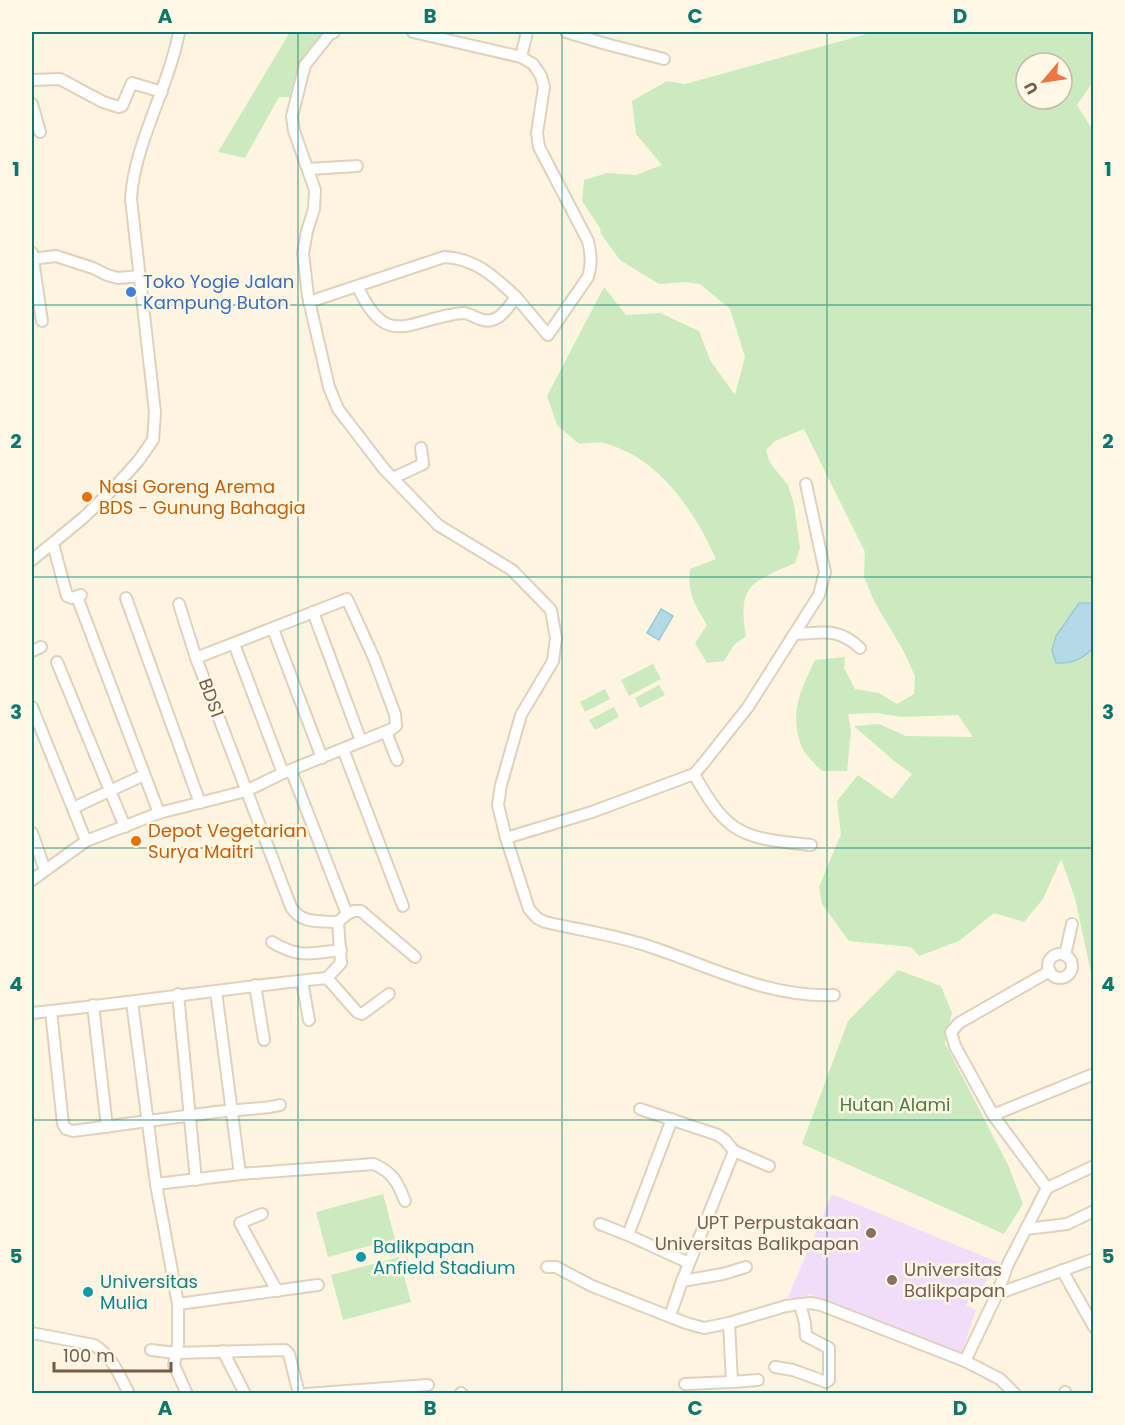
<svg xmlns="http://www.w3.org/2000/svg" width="1125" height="1425" font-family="Poppins,sans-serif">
<rect width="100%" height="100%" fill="#fdf5e0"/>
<!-- education -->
<path fill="#f1ddf9" d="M 832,1194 L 1000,1263 L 974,1298 L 970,1297 L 966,1305 L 976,1310 L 961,1356 L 809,1294 L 805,1303 L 788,1297 Z"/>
<!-- green -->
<g fill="#cceabf" fill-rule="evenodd">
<path d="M 290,32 L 323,32 L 302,61 L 293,97 L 279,97 L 245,158 L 218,152 Z"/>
<path d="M 874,32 L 1093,32 L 1093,82 L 1077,105 L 1094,132 L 1093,982 L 1075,898 L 1061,859 L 1043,899 L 1024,922 L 994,913 L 959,941 L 919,956 L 911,947 L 849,941 L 822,904 L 819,887 L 841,834 L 837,801 L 858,775 L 892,799 L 912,774 L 893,760 L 854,726 L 879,724 L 906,736 L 973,737 L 958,715 L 902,717 L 876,713 L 848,714 L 851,731 L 847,771 L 822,771 C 815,764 804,754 801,745 C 789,712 801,690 815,660 L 845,657 L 844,668 L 855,689 L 879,693 L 897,704 L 914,694 L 915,676 L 904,652 L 874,601 L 864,577 L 865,552 L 804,429 L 775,441 L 766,450 L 770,463 L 788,485 L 794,504 L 800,548 L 795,563 C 752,582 737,585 746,636 L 734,645 L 724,661 L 707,663 L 695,643 L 707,625 C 695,605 687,593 690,569 L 716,559 C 695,512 660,459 607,444 C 599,441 588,443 579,444 L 557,425 L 547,396 L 604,287 L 626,315 L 660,313 L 699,331 L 710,360 L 735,395 L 745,357 L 730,309 L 700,284 L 684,282 L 659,284 L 620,260 L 601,234 L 600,228 L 582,201 L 584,180 L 607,173 L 636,175 L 662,165 L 636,134 L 632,101 L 667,81 L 685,84 ZM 1026,63 L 1062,63 L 1062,99 L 1026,99 Z"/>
<path d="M 653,664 L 661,679 L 629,696 L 621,680 Z"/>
<path d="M 659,685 L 665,695 L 640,708 L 635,698 Z"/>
<path d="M 605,689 L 610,699 L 585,712 L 580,702 Z"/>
<path d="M 614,707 L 619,717 L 595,730 L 589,720 Z"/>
<path d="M 898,970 L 941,986 L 952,1013 L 945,1043 L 1009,1167 L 1023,1204 L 1004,1234 L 802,1144 L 848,1021 Z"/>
<path d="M 383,1194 L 395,1239 L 328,1257 L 316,1212 Z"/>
<path d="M 399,1257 L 411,1302 L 343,1320 L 331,1275 Z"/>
</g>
<!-- water -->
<g fill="#b4dae7" stroke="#9ac9d9" stroke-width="1.5">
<path d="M 1079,603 L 1093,603 L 1093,648 C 1083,659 1071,664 1056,663 L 1052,650 L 1056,636 Z"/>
<path d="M 661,609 L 673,616 L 659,640 L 647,633 Z"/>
</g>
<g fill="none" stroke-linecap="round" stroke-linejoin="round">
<defs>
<g id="minor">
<path d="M 334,32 L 329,35 L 305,65 L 292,116 L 294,131 L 315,190 L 314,209 L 307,231 L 303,253 L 308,296 L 329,387 L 338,409 L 384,469 L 438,525 L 512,570 L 551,610 L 556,638 L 553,661 L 521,715 L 501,785 L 498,805 L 506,838 L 529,909 L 537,918 L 545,922 C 579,930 615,935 648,946 C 710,966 768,998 834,995"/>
<path d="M 413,32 L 521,57 L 533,64 L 541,76 L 544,87 L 537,133 L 539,147 L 588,241 C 591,254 592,264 588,277 L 548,335 L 516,297"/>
<path d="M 566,32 L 606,44 L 664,59"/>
<path d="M 521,57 L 527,32"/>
<path d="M 32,80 L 60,79 L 103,102 L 119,107 L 122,106 L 132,83 L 162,92"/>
<path d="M 32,104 L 40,132"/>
<path d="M 309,169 L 357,166"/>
<path d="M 32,253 L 42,321"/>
<path d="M 32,259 L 56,256 L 93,268 L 107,275 L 118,278 L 141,276"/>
<path d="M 309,302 L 444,257 C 475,258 495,277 516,297 C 507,309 497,326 480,319 C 473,317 470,313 463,313 C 413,317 387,353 358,287"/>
<path d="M 393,478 L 423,464 L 421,448"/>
<path d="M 53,544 L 67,596 L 72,598 L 81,595"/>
<path d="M 32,560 L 83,518 L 114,488 L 139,460 L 153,440 L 155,412 L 131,199 C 134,144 169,87 179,32"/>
<path d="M 126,598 L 200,803"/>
<path d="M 79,602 L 159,813"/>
<path d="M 179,604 L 196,658 L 291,907 C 301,924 320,921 338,922 L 347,914 L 291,770"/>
<path d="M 313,612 L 361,741"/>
<path d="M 273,629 L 322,758"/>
<path d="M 794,634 C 823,633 838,627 860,648"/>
<path d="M 234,644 L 283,773"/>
<path d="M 32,651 L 41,647"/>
<path d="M 57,662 L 125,827"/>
<path d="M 32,707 L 86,841"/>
<path d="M 386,732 L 397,760"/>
<path d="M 343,749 L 403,906"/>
<path d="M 694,774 C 728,836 743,838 811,845"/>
<path d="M 73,808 L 144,775"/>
<path d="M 32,833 L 45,870"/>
<path d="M 506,838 L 592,812 L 694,774 L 702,765 L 748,707 L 819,595 L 825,572 L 806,484"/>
<path d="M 32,880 L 86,841 L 159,813 L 246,791 L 283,773 L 392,729 L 396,726 L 395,714 L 374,658 L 347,599 L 196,658"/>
<path d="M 347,914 L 354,911 L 361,911 L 415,957"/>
<path d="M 272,942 C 300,959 311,953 341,950"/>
<circle cx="1060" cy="966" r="12"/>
<path d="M 1065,955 L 1072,924"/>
<path d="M 327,978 L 341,963 L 338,922"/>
<path d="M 302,981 L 309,1020"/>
<path d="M 255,985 L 264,1040"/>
<path d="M 216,991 L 240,1174"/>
<path d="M 178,994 L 196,1180"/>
<path d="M 132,1002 L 156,1184 L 178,1304 L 178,1345 L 174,1365 L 187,1394"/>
<path d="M 93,1005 L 107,1127"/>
<path d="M 51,1011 L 63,1124 L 66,1129 L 73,1131 C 121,1125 168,1118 216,1112 C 237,1109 259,1110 280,1105"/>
<path d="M 32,1013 C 130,1003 228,988 327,978 L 357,1012 L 362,1014 L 389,994"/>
<path d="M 640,1109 L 718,1135 L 725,1140 L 734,1151 L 769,1166"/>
<path d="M 993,1115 L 1094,1074"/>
<path d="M 672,1119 L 628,1235 L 689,1263"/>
<path d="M 156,1184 L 240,1174 L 374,1164 C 393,1173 397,1181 405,1201"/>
<path d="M 1047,1188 L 1094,1166"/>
<path d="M 262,1214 L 240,1223 L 277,1291"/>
<path d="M 600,1224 L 628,1235"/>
<path d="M 1026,1229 L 1067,1224 L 1094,1211"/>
<path d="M 547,1267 L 556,1267 L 592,1286 L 686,1323 L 704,1328 L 729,1323 L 786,1306 L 811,1303 L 821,1305 L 965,1361 L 1000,1379 L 1015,1394"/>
<path d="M 1062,1270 L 1094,1327"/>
<path d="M 682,1281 L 723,1274 L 746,1267"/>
<path d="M 997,1294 L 1094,1259"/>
<path d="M 178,1304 L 318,1285"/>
<path d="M 670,1316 L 682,1281 L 734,1151"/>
<path d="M 729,1323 L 732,1382 L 758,1380"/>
<path d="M 32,1333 L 94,1345 C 112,1356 120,1376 129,1394"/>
<path d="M 151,1350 L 176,1353 L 285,1350 L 289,1354 L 299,1394"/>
<path d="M 223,1351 L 245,1394"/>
<path d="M 965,1361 L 997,1294 L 1008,1264 L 1047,1188 L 993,1115 L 955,1046 L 951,1032 L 959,1023 L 1050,971"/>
<path d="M 775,1367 L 793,1370 L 826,1382 L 829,1380 L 829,1348 L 806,1336 L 805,1323 L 800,1304"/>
<path d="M 685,1384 L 732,1382"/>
<path d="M 1065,1392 L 1066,1394"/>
<path d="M 461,1393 L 462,1394"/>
<path d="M 306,1394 L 428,1385"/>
</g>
</defs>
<!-- minor casing -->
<use href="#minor" stroke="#e1d1bc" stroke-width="14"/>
<!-- minor -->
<use href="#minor" stroke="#fff" stroke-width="10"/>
</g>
<!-- grid -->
<path fill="none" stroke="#0f766e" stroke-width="1.5" stroke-opacity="0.55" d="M 298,32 L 298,1394M 562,32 L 562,1394M 827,32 L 827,1394M 32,305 L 1094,305M 32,577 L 1094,577M 32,848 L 1094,848M 32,1120 L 1094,1120"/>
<!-- markers -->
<circle fill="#3f7fe0" stroke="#fff8e7" stroke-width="2" cx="131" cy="292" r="6"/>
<g fill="#e8710a" stroke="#fff8e7" stroke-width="2">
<circle cx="87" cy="497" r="6"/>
<circle cx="136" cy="841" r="6"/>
</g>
<g fill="#8d6e63" stroke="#fff8e7" stroke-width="2">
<circle cx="871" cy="1233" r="6"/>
<circle cx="892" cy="1280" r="6"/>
</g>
<g fill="#0f9aa8" stroke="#fff8e7" stroke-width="2">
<circle cx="361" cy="1257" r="6"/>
<circle cx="88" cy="1292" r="6"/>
</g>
<g text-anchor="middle" stroke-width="5" stroke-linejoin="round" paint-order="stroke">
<!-- shop labels -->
<g font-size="18" fill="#366cbe" stroke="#fff8e7" text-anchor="start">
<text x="143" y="288">Toko Yogie Jalan<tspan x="143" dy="21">Kampung Buton</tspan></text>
</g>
<!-- food labels -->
<g font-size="18" fill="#c56008" stroke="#fff8e7" text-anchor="start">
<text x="99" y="493">Nasi Goreng Arema<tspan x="99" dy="21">BDS - Gunung Bahagia</tspan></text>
<text x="148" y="837">Depot Vegetarian<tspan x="148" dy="21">Surya Maitri</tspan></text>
</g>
<!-- street labels -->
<g font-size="18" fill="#745b47" stroke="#fff8e7">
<text transform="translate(211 698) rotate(70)" y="6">BDS1</text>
</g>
<!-- park labels -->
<g font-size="18" fill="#4b7b3e" stroke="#fff8e7">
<text x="895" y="1111">Hutan Alami</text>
</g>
<!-- education labels -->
<g font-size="18" fill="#785e54" stroke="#fff8e7" text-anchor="end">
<text x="859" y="1229">UPT Perpustakaan<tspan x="859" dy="21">Universitas Balikpapan</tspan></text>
<text x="904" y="1276" text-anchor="start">Universitas<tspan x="904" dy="21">Balikpapan</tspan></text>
</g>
<!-- culture labels -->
<g font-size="18" fill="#0d838f" stroke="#fff8e7" text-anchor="start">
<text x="373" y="1253">Balikpapan<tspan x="373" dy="21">Anfield Stadium</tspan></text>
<text x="100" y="1288">Universitas<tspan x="100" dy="21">Mulia</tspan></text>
</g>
</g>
<!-- border -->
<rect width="1125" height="1425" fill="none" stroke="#fff8e7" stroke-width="66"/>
<!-- north arrow -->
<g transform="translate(1044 81) rotate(241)"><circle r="28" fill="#fff8e7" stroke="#c7b9a7" stroke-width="1.5"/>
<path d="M0-4.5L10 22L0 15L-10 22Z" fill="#ec7740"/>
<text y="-9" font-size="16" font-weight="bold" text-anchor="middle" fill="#745b47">U</text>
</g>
<!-- scale -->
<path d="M54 1362v9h117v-9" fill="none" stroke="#745b47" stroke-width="3"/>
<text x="63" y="1362" font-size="18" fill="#745b47" stroke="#fff8e7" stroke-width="4.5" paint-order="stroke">100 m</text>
<rect x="33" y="33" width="1059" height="1359" fill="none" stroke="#0f766e" stroke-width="2"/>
<g font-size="20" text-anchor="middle" font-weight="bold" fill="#0f766e">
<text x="165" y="23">A</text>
<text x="430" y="23">B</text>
<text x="695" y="23">C</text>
<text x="960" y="23">D</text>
<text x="16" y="176">1</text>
<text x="1108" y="176">1</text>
<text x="16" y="448">2</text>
<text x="1108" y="448">2</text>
<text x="16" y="719">3</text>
<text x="1108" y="719">3</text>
<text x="16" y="991">4</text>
<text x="1108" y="991">4</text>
<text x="16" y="1263">5</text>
<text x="1108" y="1263">5</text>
<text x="165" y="1415">A</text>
<text x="430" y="1415">B</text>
<text x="695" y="1415">C</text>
<text x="960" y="1415">D</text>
</g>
</svg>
